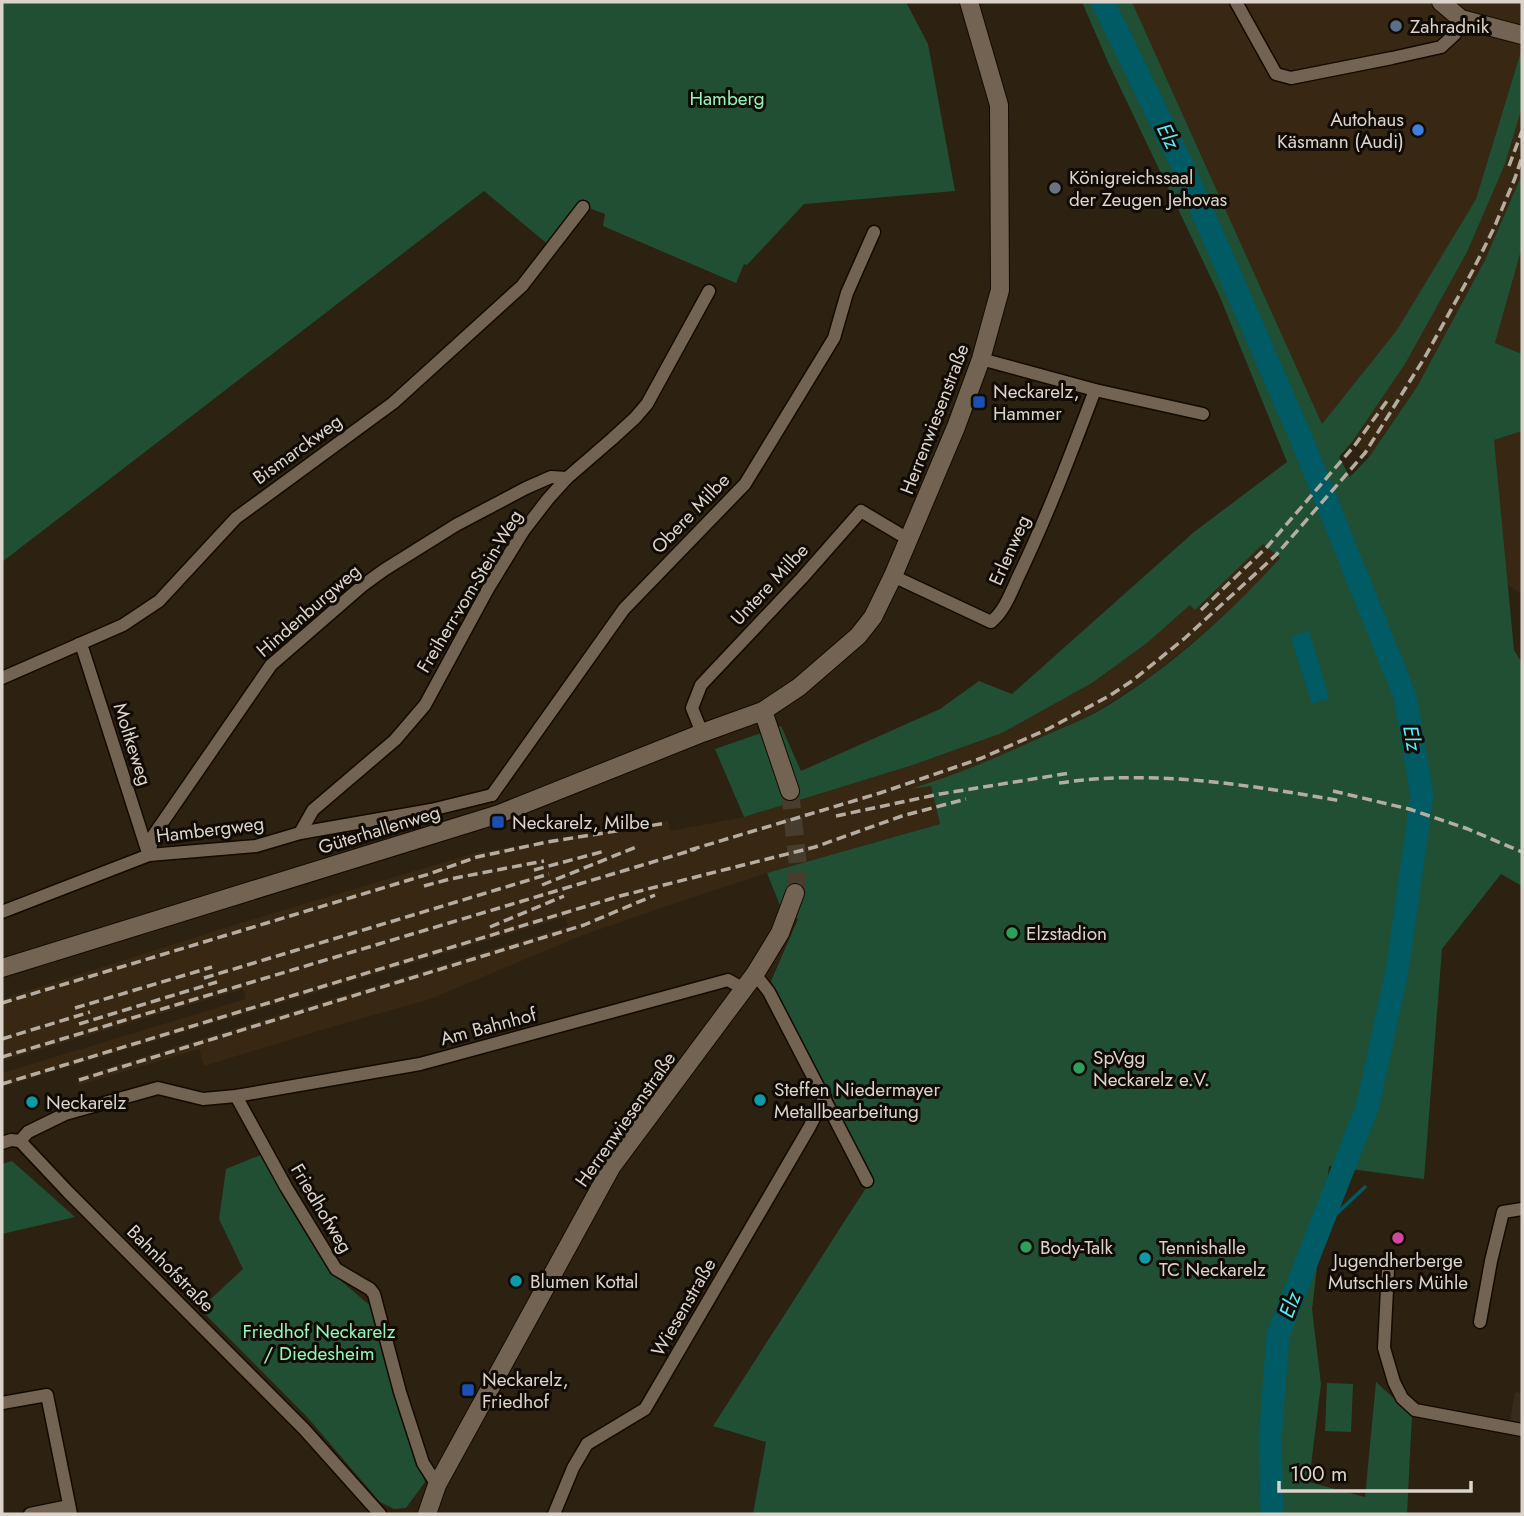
<svg xmlns="http://www.w3.org/2000/svg" width="1524" height="1516" font-family="Jost,sans-serif">
<rect width="100%" height="100%" fill="#2d2112"/>
<!-- built -->
<g fill="#382813">
<path d="M 1132,2 L 1522,2 L 1522,48 L 1476,199 L 1397,330 L 1322,424 Z"/>
<path d="M 1522,107 L 1522,174 L 1485,260 L 1417,387 L 1369,457 L 1352,442 L 1405,364 L 1505,164 Z"/>
<path d="M 1522,247 L 1522,354 L 1495,343 Z"/>
<path d="M 1522,431 L 1522,594 L 1490,574 L 1494,440 Z"/>
<path d="M 1263,544 L 1280,558 L 1255,586 L 1216,623 L 1154,674 L 1096,712 L 1011,751 L 946,778 L 917,787 L 931,786 L 940,824 L 767,873 L 661,908 L 578,937 L 428,1000 L 338,1025 L 204,1066 L 199,1049 L 79,1085 L 77,1077 L 568,926 L 565,917 L 2,1087 L 2,1073 L 246,999 L 243,989 L 2,1061 L 2,999 L 231,926 L 475,853 L 668,821 L 670,831 L 744,817 L 913,765 L 1002,733 L 1092,683 L 1147,643 L 1190,605 L 1195,610 Z"/>
</g>
<!-- education -->
<path fill="#352c1d" d="M 1515,1392 L 1522,1393 L 1522,1423 L 1510,1421 Z"/>
<!-- green -->
<g fill="#204f33">
<path d="M 2,2 L 906,2 L 928,44 L 955,191 L 804,204 L 747,265 L 744,264 L 736,283 L 603,226 L 605,214 L 589,208 L 557,252 L 484,191 L 2,562 Z"/>
<path d="M 1082,2 L 1132,2 L 1322,424 L 1397,330 L 1476,199 L 1522,48 L 1522,107 L 1505,164 L 1467,252 L 1405,364 L 1352,442 L 1339,457 L 1350,477 L 1369,457 L 1417,387 L 1485,260 L 1522,174 L 1522,247 L 1495,343 L 1522,354 L 1522,431 L 1494,440 L 1514,650 L 1522,663 L 1522,886 L 1501,874 L 1442,949 L 1424,1179 L 1329,1166 L 1312,1309 L 1321,1384 L 1309,1482 L 1365,1497 L 1376,1382 L 1412,1415 L 1407,1514 L 753,1514 L 766,1442 L 713,1426 L 873,1177 L 771,981 L 798,919 L 781,908 L 767,873 L 940,824 L 931,786 L 910,789 C 956,775 1000,756 1044,736 C 1061,728 1080,721 1097,712 C 1163,674 1229,615 1280,558 L 1263,544 L 1195,610 L 1190,605 L 1147,643 L 1092,683 L 1002,733 L 913,765 L 744,817 L 715,749 L 781,726 L 801,771 L 940,709 L 979,681 L 1012,694 L 1194,532 L 1287,462 L 1220,297 L 1108,62 Z"/>
<path d="M 263,1154 L 334,1275 L 373,1308 L 400,1414 L 425,1482 L 406,1508 L 394,1509 L 380,1502 L 307,1417 L 200,1309 L 243,1269 L 219,1219 L 226,1169 Z"/>
<path d="M 12,1161 L 75,1217 L 2,1234 L 2,1164 Z"/>
<path d="M 1327,1383 L 1353,1384 L 1351,1432 L 1325,1431 Z"/>
</g>
<!-- water -->
<path fill="#005b64" d="M 1309,631 L 1329,698 L 1312,704 L 1291,637 Z"/>
<g fill="none" stroke-linecap="round" stroke-linejoin="round">
<!-- stream -->
<path stroke="#005b64" stroke-width="3.5" d="M 1319,1230 L 1365,1187"/>
<!-- river -->
<path stroke="#005b64" stroke-width="23" d="M 1103,2 L 1183,167 L 1301,438 L 1405,696 L 1422,796 L 1397,971 L 1368,1105 L 1278,1335 L 1270,1439 L 1272,1514"/>
<!-- secondary-tunnel -->
<path stroke="#473c2e" stroke-width="18" stroke-dasharray="18 9" stroke-linecap="butt" d="M 790,791 L 798,867 L 795,893"/>
<defs>
<g id="street">
<path d="M 1236,2 L 1276,74 L 1291,78 L 1392,58 L 1441,47 L 1455,34 L 1461,19"/>
<path d="M 981,359 L 1095,390 L 1203,414"/>
<path d="M 893,576 L 991,622 C 1006,610 1012,589 1021,571 C 1049,512 1072,451 1095,390"/>
<path d="M 79,644 L 83,650 L 148,853"/>
<path d="M 2,678 L 123,625 L 159,601 L 236,518 L 393,403 L 522,286 L 583,207"/>
<path d="M 702,733 L 692,708 L 701,685 L 802,578 L 861,511 L 908,539"/>
<path d="M 492,795 L 624,609 L 745,484 L 834,338 L 847,293 L 874,232"/>
<path d="M 300,833 L 313,810 L 395,740 L 425,705 L 489,587 L 524,530 L 548,499 L 567,478 L 612,439 L 635,418 L 647,404 L 709,291"/>
<path d="M 149,855 L 153,836 L 271,665 L 362,586 L 384,570 L 456,525 L 526,488 L 551,477 L 567,478"/>
<path d="M 2,912 L 149,855 L 256,846 L 300,833 L 431,810 L 492,795"/>
<path d="M 755,974 L 769,992 L 867,1181"/>
<path d="M 236,1096 L 286,1187 L 336,1269 L 370,1289 L 374,1294 L 400,1392 L 423,1463 L 437,1485"/>
<path d="M 20,1141 L 28,1132 L 65,1114 L 158,1088 L 203,1099 L 236,1096 L 420,1064 L 728,980 L 744,989"/>
<path d="M 20,1141 L 68,1192 L 304,1429 L 380,1514"/>
<path d="M 2,1143 L 11,1140 L 20,1141"/>
<path d="M 1388,1270 L 1384,1348 L 1394,1382 L 1402,1398 L 1415,1410 L 1522,1430"/>
<path d="M 1480,1322 L 1491,1261 L 1503,1212 L 1522,1209"/>
<path d="M 2,1403 L 47,1395 L 71,1514"/>
<path d="M 30,1514 L 69,1506"/>
<path d="M 554,1514 L 573,1468 L 587,1444 L 645,1409 L 809,1128 L 825,1097"/>
</g>
<g id="secondary">
<path d="M 1441,2 L 1461,19 L 1522,35"/>
<path d="M 763,711 L 790,791"/>
<path d="M 2,968 L 499,814 L 702,733 L 763,711 L 799,687 L 858,636 L 873,617 L 893,576 L 956,427 L 981,359 L 1000,290 L 999,105 L 969,2"/>
<path d="M 427,1514 L 437,1485 L 612,1166 L 755,974 L 780,933 L 795,893"/>
</g>
</defs>
<!-- street casing -->
<use href="#street" stroke="#150a01" stroke-width="15"/>
<!-- secondary casing -->
<use href="#secondary" stroke="#150a01" stroke-width="20"/>
<!-- street -->
<use href="#street" stroke="#726353" stroke-width="12"/>
<!-- secondary -->
<use href="#secondary" stroke="#726353" stroke-width="18"/>
<!-- rail -->
<g stroke="#b5aca2" stroke-width="3.5" stroke-dasharray="10 5" stroke-linecap="butt">
<path d="M 1509,166 L 1522,131"/>
<path d="M 1201,610 L 1267,547 L 1355,445 L 1387,401"/>
<path d="M 1059,783 C 1154,769 1248,785 1342,801"/>
<path d="M 1333,791 L 1409,809 L 1468,829 L 1522,852"/>
<path d="M 836,816 L 940,794 L 1070,773"/>
<path d="M 690,850 L 880,793 L 982,758 L 1048,729 L 1109,696 L 1132,681 L 1185,638 L 1276,555 L 1365,453 L 1425,357 L 1473,270 L 1494,228 L 1515,178 L 1522,157"/>
<path d="M 534,870 L 605,851"/>
<path d="M 542,885 L 636,847"/>
<path d="M 424,886 L 450,879 L 544,861"/>
<path d="M 490,927 L 564,896"/>
<path d="M 204,978 L 549,874"/>
<path d="M 2,1003 L 429,874 L 477,857 L 547,842 L 667,823"/>
<path d="M 75,1008 L 212,967"/>
<path d="M 79,1024 L 217,982"/>
<path d="M 2,1039 L 90,1012"/>
<path d="M 2,1057 L 696,849"/>
<path d="M 79,1080 L 584,925 L 655,895"/>
<path d="M 2,1084 L 620,896 L 815,847 L 902,816 L 966,799"/>
</g>
</g>
<!-- markers -->
<circle fill="#5c6f8a" stroke="#110b06" stroke-width="2.5" cx="1396" cy="26" r="7"/>
<circle fill="#3f7fe0" stroke="#110b06" stroke-width="2.5" cx="1418" cy="130" r="7"/>
<circle fill="#6b7280" stroke="#110b06" stroke-width="2.5" cx="1055" cy="188" r="7"/>
<g fill="#1a4fb4" stroke="#110b06" stroke-width="2.5">
<rect x="972" y="395" width="14" height="14" rx="3.5"/>
<rect x="491" y="815" width="14" height="14" rx="3.5"/>
<rect x="461" y="1383" width="14" height="14" rx="3.5"/>
</g>
<g fill="#2e9e5b" stroke="#110b06" stroke-width="2.5">
<circle cx="1012" cy="933" r="7"/>
<circle cx="1079" cy="1068" r="7"/>
<circle cx="1026" cy="1247" r="7"/>
</g>
<g fill="#0f9aa8" stroke="#110b06" stroke-width="2.5">
<circle cx="760" cy="1100" r="7"/>
<circle cx="32" cy="1102" r="7"/>
<circle cx="1145" cy="1258" r="7"/>
<circle cx="516" cy="1281" r="7"/>
</g>
<circle fill="#d1479c" stroke="#110b06" stroke-width="2.5" cx="1398" cy="1238" r="7"/>
<g text-anchor="middle" stroke-width="6" stroke-linejoin="round" paint-order="stroke">
<!-- poi labels -->
<g font-size="19" fill="#dcd4cb" stroke="#110b06" text-anchor="start">
<text x="1410" y="33">Zahradnik</text>
<text x="1404" y="126" text-anchor="end">Autohaus<tspan x="1404" dy="22">Käsmann (Audi)</tspan></text>
<text x="1069" y="184">Königreichssaal<tspan x="1069" dy="22">der Zeugen Jehovas</tspan></text>
<text x="993" y="398">Neckarelz,<tspan x="993" dy="22">Hammer</tspan></text>
<text x="512" y="829">Neckarelz, Milbe</text>
<text x="1026" y="940">Elzstadion</text>
<text x="1093" y="1064">SpVgg<tspan x="1093" dy="22">Neckarelz e.V.</tspan></text>
<text x="774" y="1096">Steffen Niedermayer<tspan x="774" dy="22">Metallbearbeitung</tspan></text>
<text x="46" y="1109">Neckarelz</text>
<text x="1040" y="1254">Body-Talk</text>
<text x="1159" y="1254">Tennishalle<tspan x="1159" dy="22">TC Neckarelz</tspan></text>
<text x="1398" y="1267" text-anchor="middle">Jugendherberge<tspan x="1398" dy="22">Mutschlers Mühle</tspan></text>
<text x="530" y="1288">Blumen Kottal</text>
<text x="482" y="1386">Neckarelz,<tspan x="482" dy="22">Friedhof</tspan></text>
</g>
<!-- park labels -->
<g font-size="19" fill="#95f4b8" stroke="#110b06">
<text x="727" y="105">Hamberg</text>
<text x="319" y="1338">Friedhof Neckarelz<tspan x="319" dy="22">/ Diedesheim</tspan></text>
</g>
<!-- street labels -->
<g font-size="19" fill="#dcd4cb" stroke="#110b06">
<text transform="translate(934 419) rotate(-69)" y="7">Herrenwiesenstraße</text>
<text transform="translate(297 449) rotate(-36)" y="7">Bismarckweg</text>
<text transform="translate(690 513) rotate(-46)" y="7">Obere Milbe</text>
<text transform="translate(1009 550) rotate(-66)" y="7">Erlenweg</text>
<text transform="translate(769 584) rotate(-47)" y="7">Untere Milbe</text>
<text transform="translate(469 591) rotate(-59)" y="7">Freiherr-vom-Stein-Weg</text>
<text transform="translate(308 610) rotate(-41)" y="7">Hindenburgweg</text>
<text transform="translate(133 744) rotate(72)" y="7">Moltkeweg</text>
<text transform="translate(210 829) rotate(-7)" y="7">Hambergweg</text>
<text transform="translate(379 829) rotate(-17)" y="7">Güterhallenweg</text>
<text transform="translate(488 1026) rotate(-15)" y="7">Am Bahnhof</text>
<text transform="translate(625 1119) rotate(-55)" y="7">Herrenwiesenstraße</text>
<text transform="translate(322 1208) rotate(59)" y="7">Friedhofweg</text>
<text transform="translate(171 1268) rotate(45)" y="7">Bahnhofstraße</text>
<text transform="translate(683 1307) rotate(-60)" y="7">Wiesenstraße</text>
</g>
<!-- water labels -->
<g font-size="21" font-style="italic" fill="#5be9fb" stroke="#110b06">
<text transform="translate(1168 136) rotate(64)" y="7">Elz</text>
<text transform="translate(1412 738) rotate(80)" y="7">Elz</text>
<text transform="translate(1290 1305) rotate(-69)" y="7">Elz</text>
</g>
</g>
<!-- border -->
<rect width="1524" height="1516" fill="none" stroke="#dcd4cb" stroke-width="7"/>
<!-- scale -->
<path d="M1279 1481v10h192v-10" fill="none" stroke="#dcd4cb" stroke-width="3.5"/>
<text x="1290" y="1481" font-size="21" fill="#dcd4cb" stroke="#110b06" stroke-width="5" paint-order="stroke">100 m</text>
</svg>
